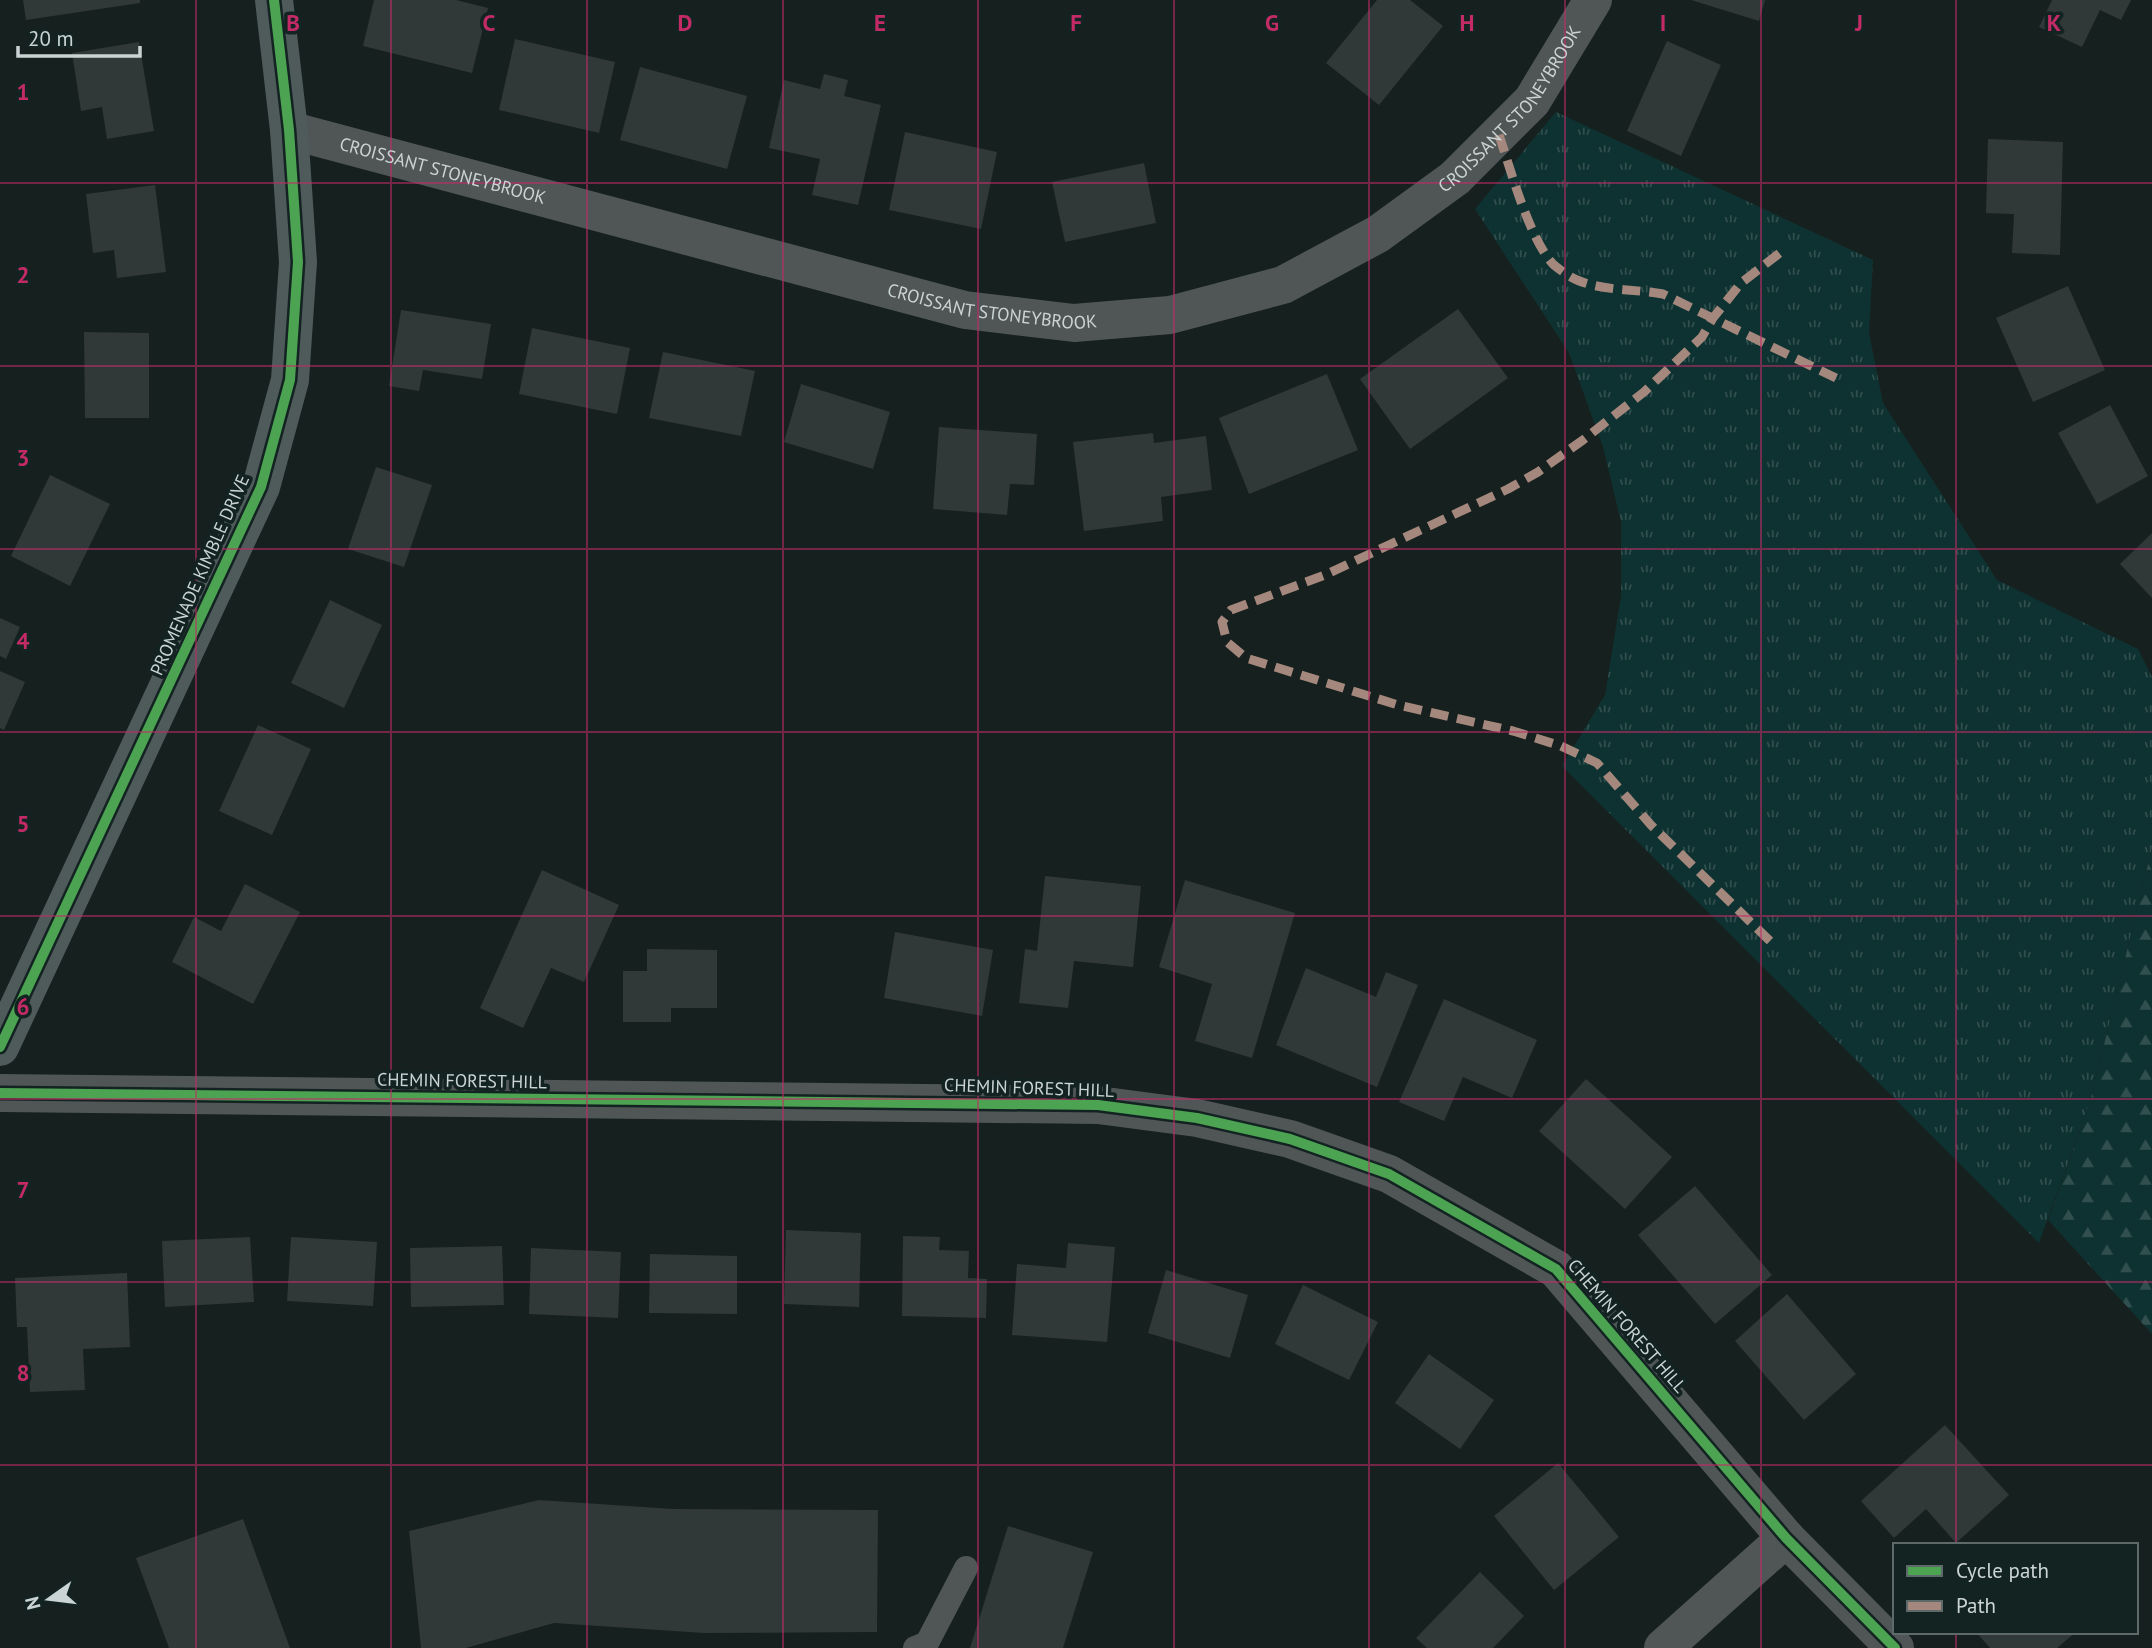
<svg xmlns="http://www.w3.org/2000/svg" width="2152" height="1648" font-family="'PT Sans',sans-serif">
<defs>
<pattern id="grass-tufts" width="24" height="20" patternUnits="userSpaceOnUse" patternTransform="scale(1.75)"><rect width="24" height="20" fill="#0e3231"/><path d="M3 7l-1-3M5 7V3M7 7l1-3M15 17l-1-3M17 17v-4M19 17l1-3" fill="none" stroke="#304f4e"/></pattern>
<pattern id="forest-firs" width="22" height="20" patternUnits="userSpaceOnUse" patternTransform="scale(1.75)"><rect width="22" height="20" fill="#0e3231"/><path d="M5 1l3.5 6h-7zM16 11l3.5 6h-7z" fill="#304f4e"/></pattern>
</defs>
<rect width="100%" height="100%" fill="#16201e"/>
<!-- grass -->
<path fill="url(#grass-tufts)" d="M 1556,112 L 1873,260 L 1869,333 L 1883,403 L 1997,580 L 2138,649 L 2152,677 L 2152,848 L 2090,1102 L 2039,1243 L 1562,766 L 1605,695 L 1621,596 L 1621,522 L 1603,447 L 1569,353 L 1475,209 Z"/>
<!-- forest -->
<path fill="url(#forest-firs)" d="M 2152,848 L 2152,1334 L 2048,1220 L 2090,1102 Z"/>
<!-- building -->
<g fill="#313838">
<path d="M 23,0 L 140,0 L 140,3 L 26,20 Z"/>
<path d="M 374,0 L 456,0 L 488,8 L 472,73 L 363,46 Z"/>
<path d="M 1377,0 L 1410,0 L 1443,26 L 1379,105 L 1326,63 Z"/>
<path d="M 1691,0 L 1765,0 L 1759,21 Z"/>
<path d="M 2052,0 L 2131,0 L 2121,20 L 2100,10 L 2082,47 L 2039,27 Z"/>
<path d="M 515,39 L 615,62 L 599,133 L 499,110 Z"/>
<path d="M 1667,41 L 1721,65 L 1681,156 L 1627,131 Z"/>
<path d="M 139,42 L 154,131 L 107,139 L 102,107 L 81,111 L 72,53 Z"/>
<path d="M 640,67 L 747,96 L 727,169 L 620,140 Z"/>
<path d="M 824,74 L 848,80 L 844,96 L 881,105 L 858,205 L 812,195 L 820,159 L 769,148 L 784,80 L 820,89 Z"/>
<path d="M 905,132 L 997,152 L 981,229 L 889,210 Z"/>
<path d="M 1988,139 L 2063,142 L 2060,255 L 2012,253 L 2014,214 L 1986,213 Z"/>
<path d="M 1144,163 L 1156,223 L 1065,242 L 1052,182 Z"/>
<path d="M 155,185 L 166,272 L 117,278 L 114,250 L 93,253 L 86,194 Z"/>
<path d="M 2068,286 L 2105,370 L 2033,402 L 1996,318 Z"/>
<path d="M 1458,309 L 1508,378 L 1410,449 L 1360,379 Z"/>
<path d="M 401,310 L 491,324 L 482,379 L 423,370 L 419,391 L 389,386 Z"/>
<path d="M 532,328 L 630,348 L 617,414 L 519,394 Z"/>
<path d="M 84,332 L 149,333 L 149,418 L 85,418 Z"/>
<path d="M 663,352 L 755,371 L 741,436 L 649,418 Z"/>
<path d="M 1327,374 L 1358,450 L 1249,494 L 1219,418 Z"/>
<path d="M 801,384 L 890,412 L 873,469 L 784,442 Z"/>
<path d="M 2110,405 L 2148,476 L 2097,504 L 2058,433 Z"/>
<path d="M 939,427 L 1037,434 L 1034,485 L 1010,484 L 1007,515 L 933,509 Z"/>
<path d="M 1153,433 L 1154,443 L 1206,436 L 1212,490 L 1161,497 L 1163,521 L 1084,531 L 1073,442 Z"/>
<path d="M 376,467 L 432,485 L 404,567 L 348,549 Z"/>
<path d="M 50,475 L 110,504 L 70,586 L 11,556 Z"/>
<path d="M 2152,533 L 2152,598 L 2120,564 Z"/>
<path d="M 330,600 L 382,625 L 344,708 L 291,683 Z"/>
<path d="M 0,618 L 20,627 L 6,659 L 0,656 Z"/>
<path d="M 0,671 L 25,682 L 4,730 L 0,728 Z"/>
<path d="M 258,725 L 311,749 L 272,835 L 219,811 Z"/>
<path d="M 542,870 L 619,905 L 584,982 L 551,968 L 523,1028 L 480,1008 Z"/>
<path d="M 1045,876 L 1141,886 L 1133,967 L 1074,961 L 1068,1008 L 1019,1003 L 1025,949 L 1037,951 Z"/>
<path d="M 1185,880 L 1295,913 L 1252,1058 L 1195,1041 L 1212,984 L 1159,967 Z"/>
<path d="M 245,884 L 300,912 L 253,1004 L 172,962 L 194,917 L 221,931 Z"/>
<path d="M 895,932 L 993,950 L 982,1016 L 884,998 Z"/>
<path d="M 647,949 L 717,950 L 717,1008 L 671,1008 L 671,1022 L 623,1022 L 623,971 L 647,971 Z"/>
<path d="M 1306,968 L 1376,997 L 1386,972 L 1418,985 L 1377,1087 L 1276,1045 Z"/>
<path d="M 1444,999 L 1537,1040 L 1512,1098 L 1463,1077 L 1444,1121 L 1399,1102 Z"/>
<path d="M 1586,1079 L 1672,1157 L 1625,1209 L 1539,1131 Z"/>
<path d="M 1695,1186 L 1772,1275 L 1715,1324 L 1638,1235 Z"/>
<path d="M 786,1230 L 861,1233 L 859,1307 L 784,1304 Z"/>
<path d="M 903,1236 L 940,1237 L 939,1250 L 969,1251 L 968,1278 L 987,1279 L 986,1318 L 902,1316 Z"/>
<path d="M 250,1237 L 254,1302 L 165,1307 L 162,1241 Z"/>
<path d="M 291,1237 L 377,1242 L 373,1306 L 287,1301 Z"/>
<path d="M 1068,1243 L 1115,1247 L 1107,1342 L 1012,1335 L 1017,1264 L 1066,1268 Z"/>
<path d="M 502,1246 L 504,1305 L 411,1307 L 410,1248 Z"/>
<path d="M 531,1248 L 621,1252 L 618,1318 L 529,1314 Z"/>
<path d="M 650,1254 L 737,1256 L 737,1314 L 649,1313 Z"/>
<path d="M 1166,1270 L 1248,1295 L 1230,1358 L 1148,1333 Z"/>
<path d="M 127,1273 L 130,1347 L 83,1349 L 85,1390 L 30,1392 L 27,1327 L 17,1327 L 15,1278 Z"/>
<path d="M 1303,1285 L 1378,1322 L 1349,1380 L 1275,1344 Z"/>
<path d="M 1787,1294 L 1856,1374 L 1804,1420 L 1735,1341 Z"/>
<path d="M 1429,1354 L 1494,1400 L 1460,1449 L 1395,1403 Z"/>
<path d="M 1945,1425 L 2009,1495 L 1956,1543 L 1926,1509 L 1894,1538 L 1861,1501 Z"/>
<path d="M 1558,1463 L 1619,1537 L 1554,1590 L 1494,1516 Z"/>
<path d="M 539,1500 L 673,1509 L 878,1510 L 877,1632 L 704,1633 L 554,1623 L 466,1648 L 421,1648 L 409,1531 Z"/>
<path d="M 243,1519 L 290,1648 L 169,1648 L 136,1558 Z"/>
<path d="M 1008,1526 L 1093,1552 L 1063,1648 L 970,1648 Z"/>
<path d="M 1480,1572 L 1524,1616 L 1493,1648 L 1427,1648 L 1416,1638 Z"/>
<path d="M 1976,1632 L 2076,1632 L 2057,1648 L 1990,1648 Z"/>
</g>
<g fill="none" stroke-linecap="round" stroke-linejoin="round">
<!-- lane -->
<path stroke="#505656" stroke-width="24" d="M 915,1648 L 927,1643 L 966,1568"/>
<!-- street -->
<g stroke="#505656" stroke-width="38">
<path id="s1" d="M 289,130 L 965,310 L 1074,323 L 1170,315 L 1283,285 L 1378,234 L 1455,178 L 1532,101 L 1593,0"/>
<path d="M 0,1093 L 1098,1105 L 1197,1118 L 1290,1139 L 1389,1174 L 1556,1269 L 1786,1538 L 1895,1648"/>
<path d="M 1663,1648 L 1786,1538"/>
</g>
<!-- secondary -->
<path stroke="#4f5a5a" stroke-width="38" d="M 0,1047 L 261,487 L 290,380 L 298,262 L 289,130 L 274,0"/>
<!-- quiet -->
<g stroke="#a5887d" stroke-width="9" stroke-dasharray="18 9" stroke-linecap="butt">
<path d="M 1499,135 C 1510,168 1530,241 1554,265 C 1560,270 1570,277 1577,280 C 1602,291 1636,289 1663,294 L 1836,378"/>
<path d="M 1770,941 L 1651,825 L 1597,763 L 1561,746 L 1513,731 L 1398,705 L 1246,658 L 1227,642 L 1222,622 L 1231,610 L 1325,575 L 1508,489 L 1538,472 L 1583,440 L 1644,392 L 1702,337 L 1713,318 L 1741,283 L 1781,252"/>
</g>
<defs>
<g id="cycleway">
<path d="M 0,1047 L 261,487 L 290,380 L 298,262 L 289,130 L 274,0"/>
<path d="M 0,1093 L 1098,1105 L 1197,1118 L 1290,1139 L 1389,1174 L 1556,1269 L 1786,1538 L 1895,1648"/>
</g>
</defs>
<!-- cycleway casing -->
<use href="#cycleway" stroke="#132322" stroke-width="15"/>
<!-- cycleway -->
<use href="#cycleway" stroke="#4ca352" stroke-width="10"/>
</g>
<!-- grid -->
<path fill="none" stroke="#c32b67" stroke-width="2" stroke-opacity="0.55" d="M 196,0 L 196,1648M 391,0 L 391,1648M 587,0 L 587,1648M 783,0 L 783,1648M 978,0 L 978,1648M 1174,0 L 1174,1648M 1369,0 L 1369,1648M 1565,0 L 1565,1648M 1761,0 L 1761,1648M 1956,0 L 1956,1545M 0,183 L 2152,183M 0,366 L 2152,366M 0,549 L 2152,549M 0,732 L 2152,732M 0,916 L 2152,916M 0,1099 L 2152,1099M 0,1282 L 2152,1282M 0,1465 L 2152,1465M 1956,1632 L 1956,1648"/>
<g text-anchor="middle" stroke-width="7" stroke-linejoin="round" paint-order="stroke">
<!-- street labels -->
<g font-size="18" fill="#cbd4d4" stroke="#132322">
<text dy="6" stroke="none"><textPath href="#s1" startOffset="1314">CROISSANT STONEYBROOK</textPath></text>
<text dy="6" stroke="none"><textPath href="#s1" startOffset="159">CROISSANT STONEYBROOK</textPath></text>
<text dy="6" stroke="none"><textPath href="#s1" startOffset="726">CROISSANT STONEYBROOK</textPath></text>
<text transform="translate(200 575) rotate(-66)" y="6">PROMENADE KIMBLE DRIVE</text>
<text transform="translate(462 1081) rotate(1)" y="6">CHEMIN FOREST HILL</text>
<text transform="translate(1029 1088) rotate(2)" y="6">CHEMIN FOREST HILL</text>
<text transform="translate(1627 1326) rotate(49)" y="6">CHEMIN FOREST HILL</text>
</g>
</g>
<g font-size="23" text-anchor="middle" font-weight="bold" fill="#c32b67" stroke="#132322" stroke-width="7" stroke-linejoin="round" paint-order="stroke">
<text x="293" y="31">B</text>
<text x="489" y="31">C</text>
<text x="685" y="31">D</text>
<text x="880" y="31">E</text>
<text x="1076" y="31">F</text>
<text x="1272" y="31">G</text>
<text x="1467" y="31">H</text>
<text x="1663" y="31">I</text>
<text x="1859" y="31">J</text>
<text x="2054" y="31">K</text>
<text x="23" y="100">1</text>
<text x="23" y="283">2</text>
<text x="23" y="466">3</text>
<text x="23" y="649">4</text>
<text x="23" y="832">5</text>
<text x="23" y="1015">6</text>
<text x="23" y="1198">7</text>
<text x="23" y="1381">8</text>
</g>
<!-- legend -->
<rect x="1893" y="1543" width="245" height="91" fill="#132322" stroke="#5d6a69" stroke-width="2"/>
<rect x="1907" y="1566" width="35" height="10" fill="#4ca352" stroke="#5d6a69" stroke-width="2"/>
<text x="1956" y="1578" font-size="21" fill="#cbd4d4">Cycle path</text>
<rect x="1907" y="1601" width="35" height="10" fill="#a5887d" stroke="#5d6a69" stroke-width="2"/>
<text x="1956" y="1613" font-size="21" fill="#cbd4d4">Path</text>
<!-- north arrow -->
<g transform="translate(49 1599) rotate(256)" stroke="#132322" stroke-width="5" paint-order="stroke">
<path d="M0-5L12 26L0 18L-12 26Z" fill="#cbd4d4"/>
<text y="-10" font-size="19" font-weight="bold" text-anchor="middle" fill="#cbd4d4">N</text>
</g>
<!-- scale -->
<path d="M18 46v10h122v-10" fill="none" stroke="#cbd4d4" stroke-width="3.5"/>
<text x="28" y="46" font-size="21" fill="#cbd4d4" stroke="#132322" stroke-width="5" paint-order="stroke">20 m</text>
</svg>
